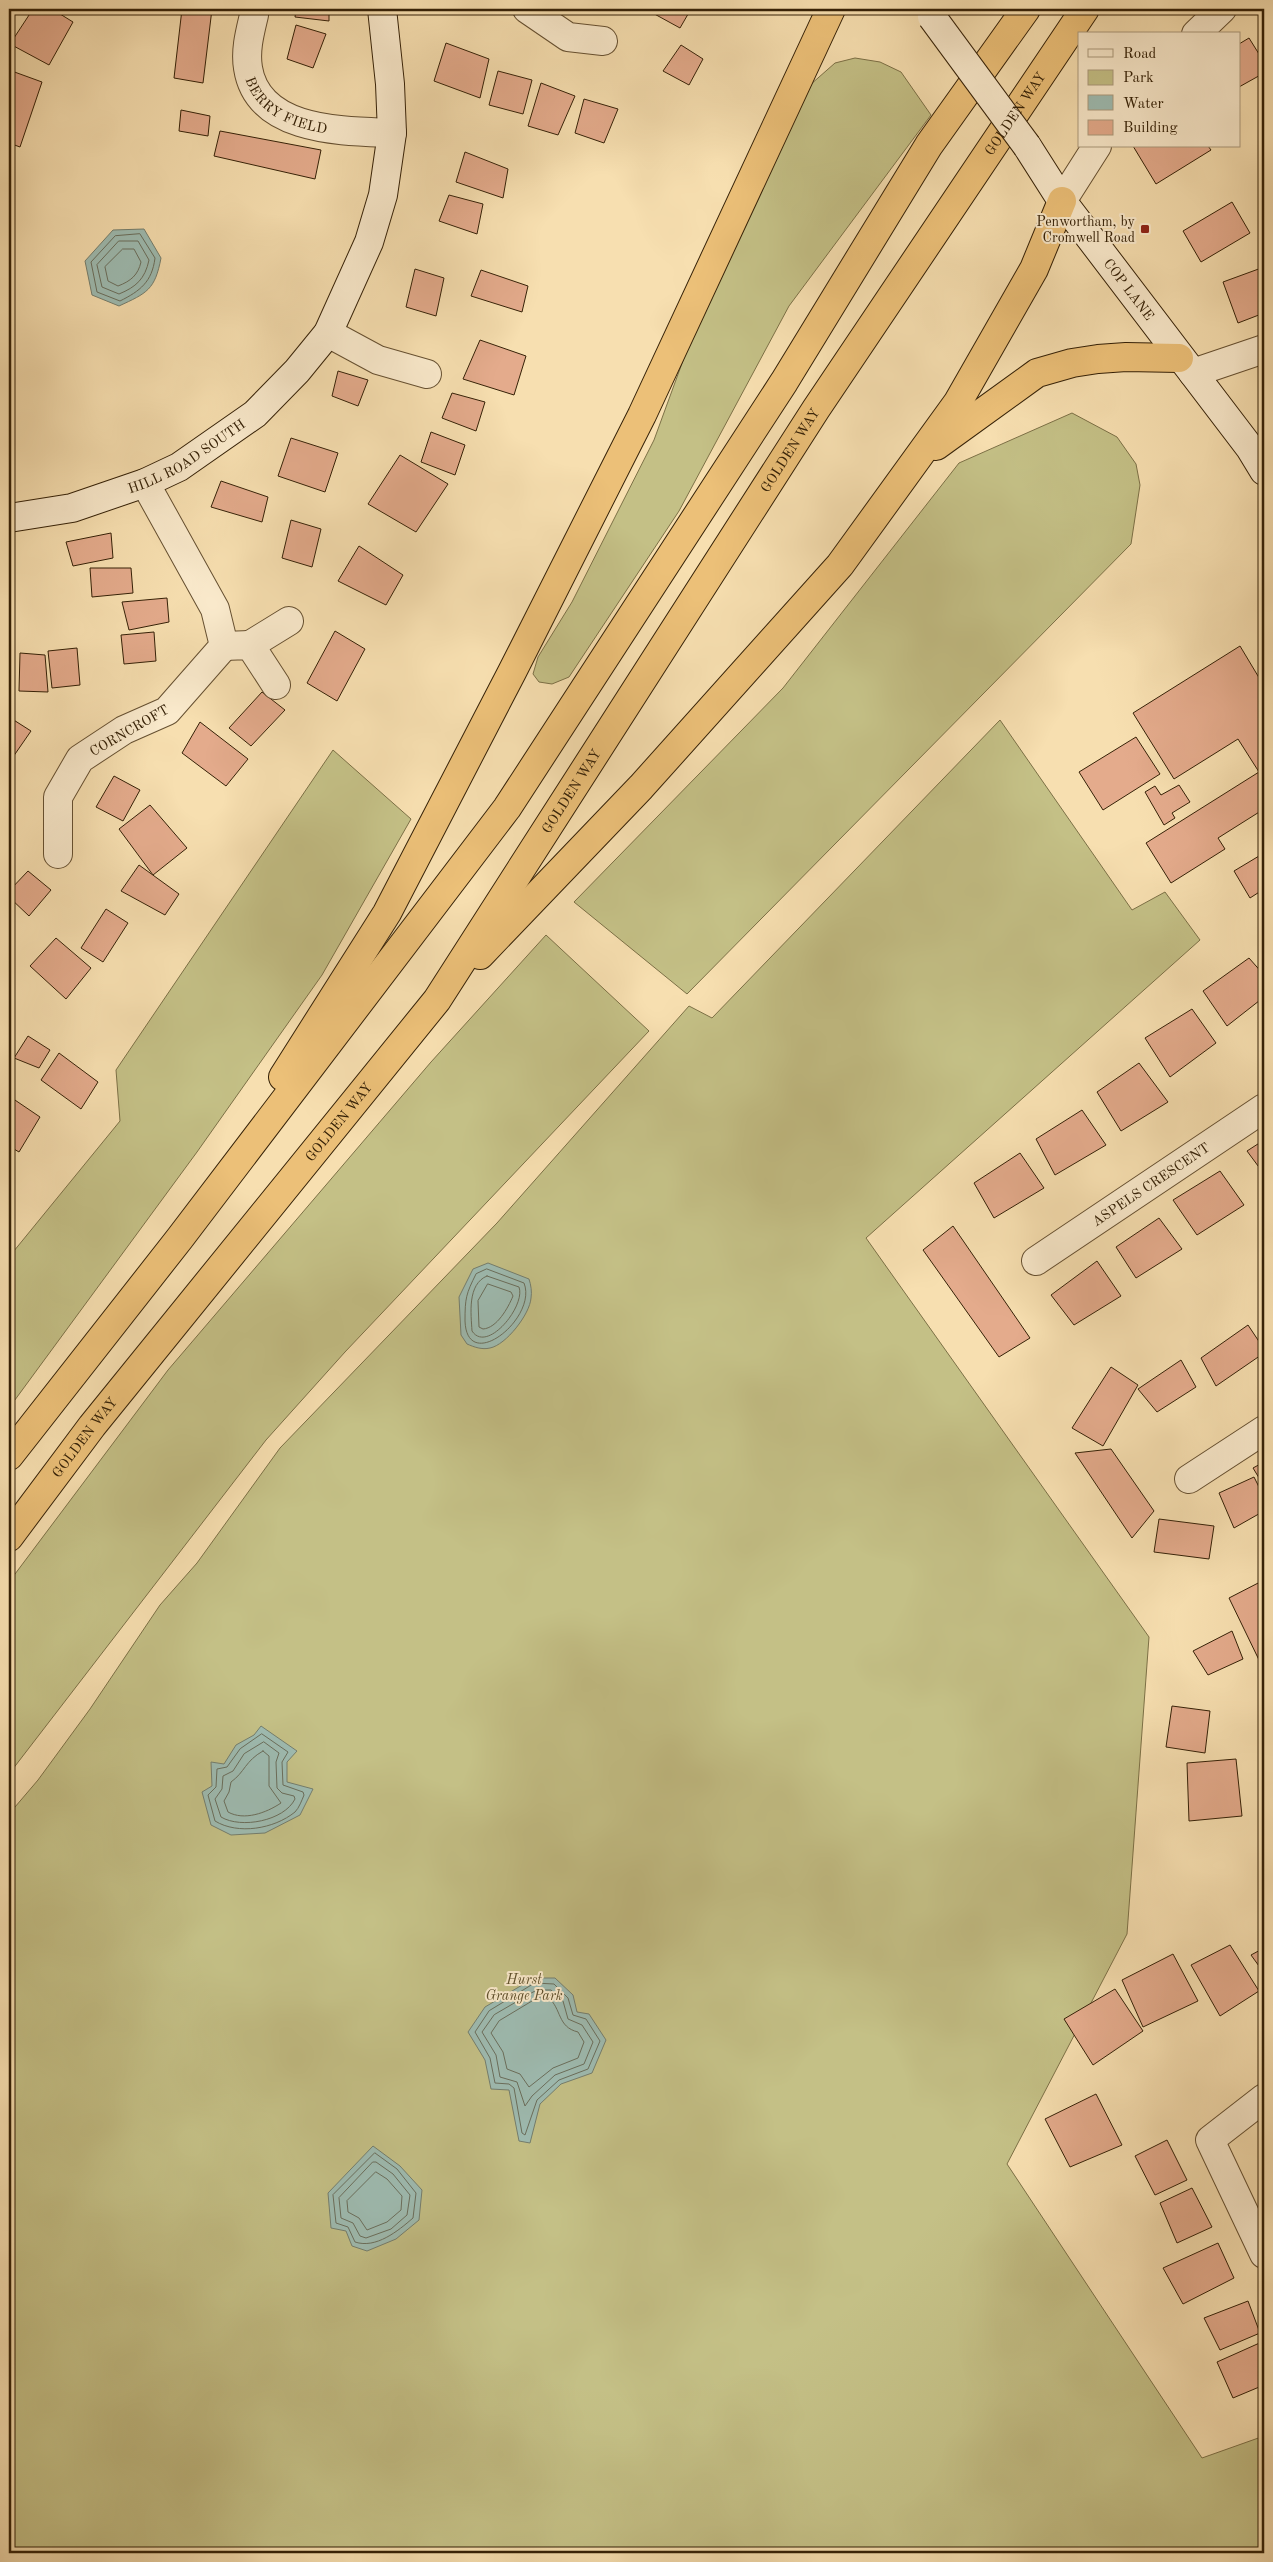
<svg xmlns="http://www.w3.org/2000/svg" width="1273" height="2562" font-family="'Old Standard TT',serif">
<rect width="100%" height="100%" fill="#f7dfb0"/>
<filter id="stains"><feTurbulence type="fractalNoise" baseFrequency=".004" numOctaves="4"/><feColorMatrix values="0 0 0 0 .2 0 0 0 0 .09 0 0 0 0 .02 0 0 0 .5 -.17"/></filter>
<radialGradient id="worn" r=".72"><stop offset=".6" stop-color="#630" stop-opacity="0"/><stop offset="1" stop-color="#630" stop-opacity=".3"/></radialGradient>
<!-- green -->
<g fill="#c4c086" stroke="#7c7046">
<path d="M 855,58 L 880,62 L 901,72 L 931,115 L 789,306 L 679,511 L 569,677 L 552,684 L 539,682 L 533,674 L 538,657 L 572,602 L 654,440 L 692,336 L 810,85 L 835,63 Z"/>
<path d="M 1072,413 L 1117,437 L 1136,464 L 1140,485 L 1131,544 L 687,994 L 574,902 L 783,688 L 959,463 Z"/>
<path d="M 1000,720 L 1132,910 L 1165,892 L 1200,940 L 866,1238 L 1149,1637 L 1127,1934 L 1007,2164 L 1202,2458 L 1264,2436 L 1264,2553 L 9,2553 L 9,1814 L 38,1780 L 90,1709 L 160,1605 L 197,1563 L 280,1448 L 497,1223 L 689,1006 L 712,1018 Z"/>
<path d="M 333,750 L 411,819 L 322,975 L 197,1152 L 9,1408 L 9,1257 L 120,1121 L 116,1070 Z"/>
<path d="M 546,935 L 649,1031 L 345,1352 L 266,1440 L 9,1774 L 9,1582 L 168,1370 L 431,1062 Z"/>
</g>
<!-- water -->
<g fill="#9ebcb2" stroke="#747e6e">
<path d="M 144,229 L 161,258 C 155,290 147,293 119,306 L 92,295 L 85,261 L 113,230 Z"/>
<path d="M 488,1263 L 529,1279 C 531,1285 532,1292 531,1298 C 530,1314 506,1345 490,1348 C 482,1350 474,1347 467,1344 L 461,1335 L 459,1297 L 473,1269 Z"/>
<path d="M 261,1726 L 297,1751 L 287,1762 L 287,1782 L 313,1789 L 300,1815 L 265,1833 L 231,1835 L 211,1825 L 202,1792 L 212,1786 L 211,1762 L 224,1764 L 236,1745 L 254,1735 Z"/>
<path d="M 534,1978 L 555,1978 L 573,1995 L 577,2012 L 589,2014 L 606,2040 L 592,2073 L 561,2084 L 540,2104 L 530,2143 L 519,2141 L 509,2090 L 491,2089 L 485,2060 L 468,2032 L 485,2007 Z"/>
<path d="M 373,2146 L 400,2166 L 422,2190 L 419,2220 L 396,2239 L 367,2251 L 352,2246 L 346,2231 L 331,2228 L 328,2193 Z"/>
</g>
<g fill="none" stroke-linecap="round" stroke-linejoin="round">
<!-- shore -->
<g stroke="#6a6e5c" stroke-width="1">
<path d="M 140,234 L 155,258 C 152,282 140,291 120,301 L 97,292 L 91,262 L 115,236 Z"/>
<path d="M 119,241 L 138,241 L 149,260 C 145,279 136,287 119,294 L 102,287 L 97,265 Z"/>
<path d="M 123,249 L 134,249 L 141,262 C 138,275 131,281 118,286 L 108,281 L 105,267 Z"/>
<path d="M 487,1269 L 524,1283 C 538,1318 467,1375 465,1321 C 465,1298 466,1294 476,1274 Z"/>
<path d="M 487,1276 L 519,1287 C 526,1306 487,1354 472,1331 C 471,1314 467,1284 487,1276 Z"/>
<path d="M 488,1284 L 511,1292 L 513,1296 C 508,1308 497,1328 483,1329 L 479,1327 L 478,1301 Z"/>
<path d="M 262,1734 L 288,1752 L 282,1762 L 283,1785 L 303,1792 L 304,1795 C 302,1800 299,1808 295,1812 C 274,1829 238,1835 215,1821 L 208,1795 L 216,1787 L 217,1769 L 227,1767 L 240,1749 Z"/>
<path d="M 264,1742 L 279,1753 L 276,1762 L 277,1788 L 282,1793 L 294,1796 L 295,1799 C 284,1821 241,1829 221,1817 L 215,1799 L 222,1789 L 223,1776 L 233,1771 L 244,1754 Z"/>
<path d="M 263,1751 L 269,1756 L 269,1786 L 281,1803 C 266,1813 244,1821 228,1812 L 224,1801 L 229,1792 L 231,1782 C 245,1772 245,1761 263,1751 Z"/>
<path d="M 535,1983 L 554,1984 L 568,1998 L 573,2015 L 586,2019 L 600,2041 L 588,2069 L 559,2080 L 537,2100 L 525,2135 L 522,2133 L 514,2088 L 509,2084 L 495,2083 L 490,2058 L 475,2032 L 489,2011 Z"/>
<path d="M 537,1990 L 551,1990 L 563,2001 L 568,2019 L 582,2025 L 593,2042 L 584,2064 L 555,2075 L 532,2096 L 525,2106 L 517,2082 L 500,2077 L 496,2055 L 482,2032 L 494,2015 Z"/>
<path d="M 539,1997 L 548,1997 C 562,2009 557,2027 578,2032 L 584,2042 L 578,2058 L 553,2068 L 529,2087 L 520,2074 L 507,2069 L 503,2052 L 491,2033 L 499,2021 Z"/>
<path d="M 375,2153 L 397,2169 L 416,2193 L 413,2218 C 398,2231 376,2249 355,2242 L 348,2227 L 336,2223 L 333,2195 Z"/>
<path d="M 373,2162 L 376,2162 L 393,2174 L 410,2195 L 407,2215 L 391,2229 L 366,2238 L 360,2236 L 353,2223 L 341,2218 L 339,2198 Z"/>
<path d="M 376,2172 L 387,2179 L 402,2196 L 401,2210 L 387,2222 L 367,2230 L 359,2218 L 348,2212 L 347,2201 Z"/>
</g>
</g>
<!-- building -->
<g fill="#e4ab8c" stroke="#352107">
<path d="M 33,9 L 52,9 L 73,22 L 49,65 L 10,44 Z"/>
<path d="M 182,9 L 212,9 L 203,83 L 174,78 Z"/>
<path d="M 296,9 L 329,9 L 329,21 L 295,17 Z"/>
<path d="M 651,9 L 691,9 L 680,28 L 649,11 Z"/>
<path d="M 296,25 L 326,34 L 313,68 L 287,59 Z"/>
<path d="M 1249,38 L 1264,62 L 1264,73 L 1239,87 L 1239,44 Z"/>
<path d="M 446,43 L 489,59 L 480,98 L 434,81 Z"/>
<path d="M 681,45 L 703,59 L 689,85 L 663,71 Z"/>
<path d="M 9,70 L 42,82 L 20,147 L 9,143 Z"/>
<path d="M 498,71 L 532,80 L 523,114 L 489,105 Z"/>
<path d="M 541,83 L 575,96 L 558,135 L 528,126 Z"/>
<path d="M 584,99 L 618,109 L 604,143 L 575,133 Z"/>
<path d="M 181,110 L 210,116 L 208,136 L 179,131 Z"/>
<path d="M 220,131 L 321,150 L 315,179 L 214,156 Z"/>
<path d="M 1133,146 L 1208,146 L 1211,150 L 1156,184 Z"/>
<path d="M 465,152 L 508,169 L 503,198 L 456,182 Z"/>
<path d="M 449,195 L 483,204 L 477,234 L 439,221 Z"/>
<path d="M 1232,202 L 1250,233 L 1201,262 L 1183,231 Z"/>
<path d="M 1264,267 L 1264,313 L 1238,323 L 1223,282 Z"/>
<path d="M 415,269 L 444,278 L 436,316 L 406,307 Z"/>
<path d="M 481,270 L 528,286 L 522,312 L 471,296 Z"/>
<path d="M 480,340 L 526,356 L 514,395 L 463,379 Z"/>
<path d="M 338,371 L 368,380 L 358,406 L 332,396 Z"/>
<path d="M 452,393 L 485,402 L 476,431 L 442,418 Z"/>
<path d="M 431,432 L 465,445 L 455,475 L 421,462 Z"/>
<path d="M 291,438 L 338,453 L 325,492 L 278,476 Z"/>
<path d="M 400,455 L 448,484 L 416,532 L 368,504 Z"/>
<path d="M 221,481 L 268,497 L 262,522 L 211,507 Z"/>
<path d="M 291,520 L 321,529 L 312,567 L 282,558 Z"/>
<path d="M 111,533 L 113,558 L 73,566 L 66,542 Z"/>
<path d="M 359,546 L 403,575 L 386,605 L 338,581 Z"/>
<path d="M 90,568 L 131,568 L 133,593 L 92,597 Z"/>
<path d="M 167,598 L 169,622 L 129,630 L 122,602 Z"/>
<path d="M 335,631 L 365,649 L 337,701 L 307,683 Z"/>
<path d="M 154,632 L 156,661 L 124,664 L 121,635 Z"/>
<path d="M 1240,646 L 1264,686 L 1264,809 L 1218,838 L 1225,849 L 1171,883 L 1146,843 L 1259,772 L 1238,739 L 1174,779 L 1133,713 Z"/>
<path d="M 77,648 L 80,685 L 52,688 L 48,651 Z"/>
<path d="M 20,653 L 45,655 L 48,692 L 19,691 Z"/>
<path d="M 262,692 L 285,710 L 251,746 L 229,728 Z"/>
<path d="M 9,717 L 31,731 L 13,757 L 9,754 Z"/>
<path d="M 200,722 L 248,759 L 226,786 L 182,753 Z"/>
<path d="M 1136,737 L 1160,774 L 1103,810 L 1079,772 Z"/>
<path d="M 114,776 L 140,790 L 123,821 L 96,807 Z"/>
<path d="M 1179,785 L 1190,802 L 1172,813 L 1175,818 L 1164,825 L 1145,792 L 1155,786 L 1161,795 Z"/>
<path d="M 150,805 L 187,848 L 153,875 L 119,829 Z"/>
<path d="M 1264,853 L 1264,889 L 1250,898 L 1234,871 Z"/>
<path d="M 139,865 L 179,894 L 165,915 L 121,891 Z"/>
<path d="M 28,871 L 51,890 L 29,916 L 9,897 L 9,891 Z"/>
<path d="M 106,909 L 128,923 L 103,962 L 81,948 Z"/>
<path d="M 56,938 L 91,968 L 66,999 L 30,966 Z"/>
<path d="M 1249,958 L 1264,975 L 1264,997 L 1227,1026 L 1203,991 Z"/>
<path d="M 1192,1009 L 1216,1043 L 1170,1077 L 1145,1038 Z"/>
<path d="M 28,1036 L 50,1050 L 39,1068 L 14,1058 Z"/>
<path d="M 59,1053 L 98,1082 L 81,1109 L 41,1080 Z"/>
<path d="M 1139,1063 L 1168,1102 L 1121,1131 L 1097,1092 Z"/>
<path d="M 9,1096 L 40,1117 L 19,1152 L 9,1146 Z"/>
<path d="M 1082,1110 L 1106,1145 L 1055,1175 L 1036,1139 Z"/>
<path d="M 1264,1140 L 1264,1174 L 1247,1151 Z"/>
<path d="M 1020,1153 L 1044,1188 L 994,1218 L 974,1183 Z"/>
<path d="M 1220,1171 L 1244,1205 L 1197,1235 L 1173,1200 Z"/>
<path d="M 1159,1218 L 1182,1249 L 1136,1278 L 1116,1247 Z"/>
<path d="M 953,1226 L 1030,1338 L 999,1357 L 923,1250 Z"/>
<path d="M 1097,1261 L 1121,1296 L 1074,1325 L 1051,1295 Z"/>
<path d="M 1248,1325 L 1264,1349 L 1264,1353 L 1216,1386 L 1201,1358 Z"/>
<path d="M 1181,1360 L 1196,1387 L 1157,1412 L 1138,1389 Z"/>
<path d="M 1111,1367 L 1138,1385 L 1103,1446 L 1072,1428 Z"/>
<path d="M 1111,1449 L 1154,1511 L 1132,1538 L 1075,1453 Z"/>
<path d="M 1264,1462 L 1264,1486 L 1253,1468 Z"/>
<path d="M 1254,1477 L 1264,1497 L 1264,1511 L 1234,1528 L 1219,1493 Z"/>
<path d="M 1159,1519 L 1214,1526 L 1209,1559 L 1154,1552 Z"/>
<path d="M 1264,1580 L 1264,1659 L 1260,1662 L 1229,1598 Z"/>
<path d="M 1232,1631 L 1243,1659 L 1208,1675 L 1193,1651 Z"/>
<path d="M 1172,1706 L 1210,1711 L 1205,1753 L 1166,1747 Z"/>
<path d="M 1236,1759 L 1242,1816 L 1189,1821 L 1187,1763 Z"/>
<path d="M 1230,1945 L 1259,1991 L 1220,2016 L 1191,1965 Z"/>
<path d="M 1264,1948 L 1264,1973 L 1251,1955 Z"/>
<path d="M 1173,1954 L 1198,2001 L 1143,2027 L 1122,1980 Z"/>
<path d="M 1115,1989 L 1143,2031 L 1093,2065 L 1064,2019 Z"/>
<path d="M 1096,2094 L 1122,2145 L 1070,2167 L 1045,2119 Z"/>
<path d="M 1167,2140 L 1187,2180 L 1155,2195 L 1135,2156 Z"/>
<path d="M 1192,2188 L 1212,2227 L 1177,2243 L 1160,2203 Z"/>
<path d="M 1218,2243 L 1234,2278 L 1183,2304 L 1163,2268 Z"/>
<path d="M 1248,2301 L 1260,2333 L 1220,2350 L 1204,2318 Z"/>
<path d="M 1264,2341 L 1264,2385 L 1233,2398 L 1217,2362 Z"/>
</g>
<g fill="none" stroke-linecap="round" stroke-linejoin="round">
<defs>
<g id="street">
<path d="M 527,9 L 568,37 L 603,41"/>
<path id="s1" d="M 254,15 C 250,32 245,50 248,68 C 258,132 343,131 392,133"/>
<path d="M 1196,34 L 1222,9"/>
<path d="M 1062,201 L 1097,146"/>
<path d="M 328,333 L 378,360 L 427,374"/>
<path d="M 1193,373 L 1264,349"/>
<path d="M 250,645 L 289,621"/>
<path d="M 224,646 L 250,645 L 276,685"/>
<path d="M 58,854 L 58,797 L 80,759 L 124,730 L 167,711 L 224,646 L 215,609 L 145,483"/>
<path id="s2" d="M 1036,1261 L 1264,1108"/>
<path d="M 1189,1479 L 1264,1430"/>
<path d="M 1264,2098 L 1210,2140 L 1264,2254"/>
</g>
<g id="secondary">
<path id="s3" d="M 1027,146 L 1062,201 L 1250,448 L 1264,471"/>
<path id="s4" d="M 9,518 L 72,508 L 145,483 L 179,467 L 255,414 L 297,371 L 328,333 L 369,242 L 383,195 L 392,133 L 390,84 L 382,9"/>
</g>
<g id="highway">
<path d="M 936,446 L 1037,373 L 1072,363 L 1098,359 L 1126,357 L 1179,358"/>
<path d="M 480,955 L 641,787 L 840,565 L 958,402 L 1034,269 L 1062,201"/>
<path d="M 283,1077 L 387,913 L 512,672 L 642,415 L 831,9"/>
<path d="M 9,1456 L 180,1238 L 507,808 L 784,382 L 929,145 L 1026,9"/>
<path id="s5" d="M 9,1537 L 92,1426 L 437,1000 L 816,409 L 1085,9"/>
</g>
</defs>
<!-- street casing -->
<use href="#street" stroke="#665031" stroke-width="30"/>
<!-- secondary casing -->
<use href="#secondary" stroke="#352107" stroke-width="30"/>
<!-- highway casing -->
<use href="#highway" stroke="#352107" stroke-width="30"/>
<!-- street -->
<use href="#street" stroke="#faeacc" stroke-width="28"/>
<!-- secondary -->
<use href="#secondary" stroke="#faeacc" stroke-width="28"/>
<!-- highway -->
<use href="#highway" stroke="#ecc078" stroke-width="28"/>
<defs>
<path id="secondary-bridge" d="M 932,17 L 1027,146"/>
</defs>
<!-- secondary-bridge casing -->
<use href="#secondary-bridge" stroke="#352107" stroke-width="30" stroke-linecap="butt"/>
<!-- secondary-bridge -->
<use href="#secondary-bridge" stroke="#faeacc" stroke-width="28"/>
</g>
<!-- markers -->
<rect fill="#8f2418" stroke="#faeacc" stroke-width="2" x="1140" y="224" width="10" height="10" rx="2.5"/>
<g text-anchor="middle" stroke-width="4" stroke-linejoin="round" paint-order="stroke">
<!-- street labels -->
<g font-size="14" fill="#352107" stroke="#faeacc">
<text dy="5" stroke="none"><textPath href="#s1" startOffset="112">BERRY FIELD</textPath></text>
<text dy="5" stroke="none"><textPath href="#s5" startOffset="1745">GOLDEN WAY</textPath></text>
<text dy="5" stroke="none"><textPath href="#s3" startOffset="176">COP LANE</textPath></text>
<text dy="5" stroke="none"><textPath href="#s5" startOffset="1340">GOLDEN WAY</textPath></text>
<text dy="5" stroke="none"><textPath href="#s4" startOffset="190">HILL ROAD SOUTH</textPath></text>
<text transform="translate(129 730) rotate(-30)" y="5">CORNCROFT</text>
<text dy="5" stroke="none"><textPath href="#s5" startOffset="935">GOLDEN WAY</textPath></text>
<text dy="5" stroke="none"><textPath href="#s5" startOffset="530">GOLDEN WAY</textPath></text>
<text dy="5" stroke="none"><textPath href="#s2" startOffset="138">ASPELS CRESCENT</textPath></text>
<text dy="5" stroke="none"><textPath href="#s5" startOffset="125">GOLDEN WAY</textPath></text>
</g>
<!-- poi labels -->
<g font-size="14" fill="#352107" stroke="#faeacc" text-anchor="end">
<text x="1135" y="226">Penwortham, by<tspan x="1135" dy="16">Cromwell Road</tspan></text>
</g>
<!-- park labels -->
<g font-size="14" font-style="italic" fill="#60512d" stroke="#faeacc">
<text x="524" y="1984">Hurst<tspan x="524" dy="16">Grange Park</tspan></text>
</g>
</g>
<!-- margin -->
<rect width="1273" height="2562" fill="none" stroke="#f7dfb0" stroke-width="30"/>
<rect x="10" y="10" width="1253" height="2542" fill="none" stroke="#352107" stroke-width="2.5"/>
<rect x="15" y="15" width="1243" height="2532" fill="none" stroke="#352107"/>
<!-- legend -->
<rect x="1078" y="32" width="162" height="115" fill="#faeacc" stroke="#ab9a7d"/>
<rect x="1088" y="49" width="25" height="8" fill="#faeacc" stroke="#ab9a7d"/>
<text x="1123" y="58" font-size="15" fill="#352107">Road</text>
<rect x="1088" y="70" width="25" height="15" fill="#c4c086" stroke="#ab9a7d"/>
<text x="1123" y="82" font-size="15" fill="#352107">Park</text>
<rect x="1088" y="95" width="25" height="15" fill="#9ebcb2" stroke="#ab9a7d"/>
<text x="1123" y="108" font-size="15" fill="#352107">Water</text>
<rect x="1088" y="120" width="25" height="15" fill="#e4ab8c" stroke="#ab9a7d"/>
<text x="1123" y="132" font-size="15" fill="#352107">Building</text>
<rect width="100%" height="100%" filter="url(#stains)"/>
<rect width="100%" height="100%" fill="url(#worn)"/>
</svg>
